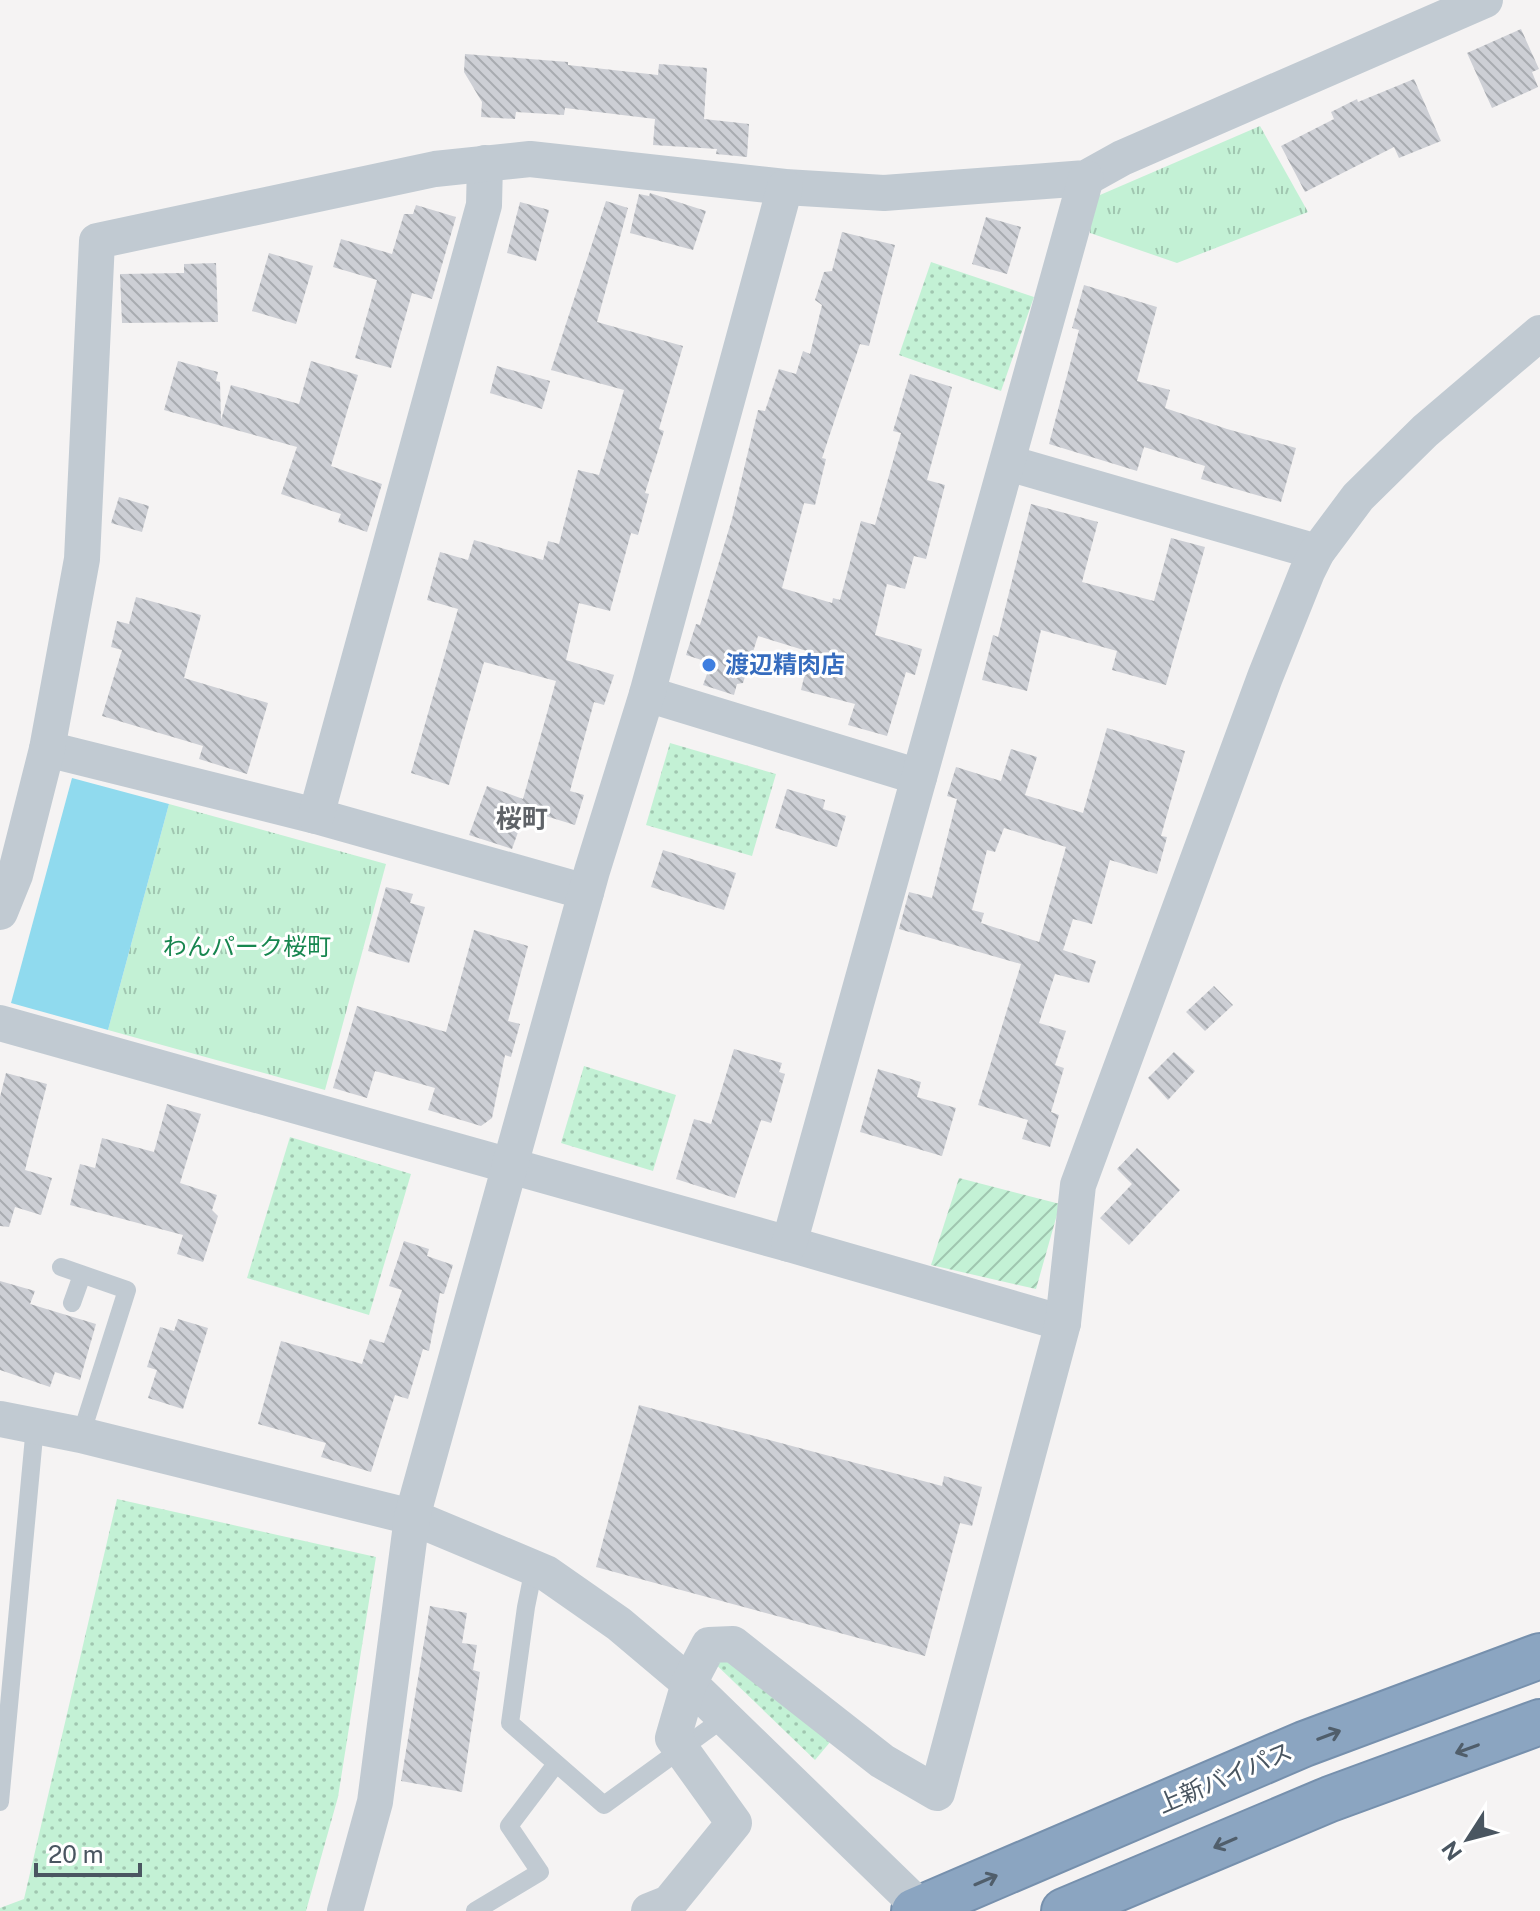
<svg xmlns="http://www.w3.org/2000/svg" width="1540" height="1911" font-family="'Public Sans','Noto Sans JP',sans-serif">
<defs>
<pattern id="grass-dots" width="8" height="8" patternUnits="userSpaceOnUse" patternTransform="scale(2)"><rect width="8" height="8" fill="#c3f1d5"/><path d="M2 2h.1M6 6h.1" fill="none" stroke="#a0c6b0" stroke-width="1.8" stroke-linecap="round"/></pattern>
<pattern id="park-tufts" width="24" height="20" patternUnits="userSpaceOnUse" patternTransform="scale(2)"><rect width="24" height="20" fill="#c3f1d5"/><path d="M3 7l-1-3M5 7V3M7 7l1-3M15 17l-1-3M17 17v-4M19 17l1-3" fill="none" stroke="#a0c6b0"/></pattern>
<pattern id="garden-furrows" width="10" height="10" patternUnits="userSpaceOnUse" patternTransform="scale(2)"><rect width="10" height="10" fill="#c3f1d5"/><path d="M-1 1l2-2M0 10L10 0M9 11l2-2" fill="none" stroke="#a0c6b0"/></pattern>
<pattern id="building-back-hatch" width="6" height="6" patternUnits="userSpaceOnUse" patternTransform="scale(2)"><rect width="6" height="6" fill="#cdcfd5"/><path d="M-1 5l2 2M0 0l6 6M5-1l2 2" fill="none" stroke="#a8abb0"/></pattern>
</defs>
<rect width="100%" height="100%" fill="#f5f3f3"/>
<!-- grass -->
<g fill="url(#grass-dots)">
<path d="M 931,262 L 1034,297 L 1001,391 L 899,355 Z"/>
<path d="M 670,743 L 776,774 L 752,856 L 646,825 Z"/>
<path d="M 584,1066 L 676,1095 L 653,1171 L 561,1143 Z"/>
<path d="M 290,1137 L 411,1174 L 369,1315 L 247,1278 Z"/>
<path d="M 117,1499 L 376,1557 L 338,1797 L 306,1911 L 0,1911 L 0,1908 L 24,1899 Z"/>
<path d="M 711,1647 L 836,1735 L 815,1760 L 706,1655 Z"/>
</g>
<!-- park -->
<g fill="url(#park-tufts)">
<path d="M 1260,126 L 1308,212 L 1177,263 L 1090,233 L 1093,198 Z"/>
<path d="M 169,804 L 386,864 L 325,1090 L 108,1030 Z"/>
</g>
<!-- garden -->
<path fill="url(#garden-furrows)" d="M 959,1178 L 1060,1204 L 1036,1289 L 931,1265 Z"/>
<!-- water -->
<path fill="#90daee" d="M 72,778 L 169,804 L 108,1030 L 11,1003 Z"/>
<!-- building -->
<g fill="url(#building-back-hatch)" fill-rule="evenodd">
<path d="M 1521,29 L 1539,69 L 1532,72 L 1538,87 L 1492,108 L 1467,53 Z"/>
<path d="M 465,54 L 568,62 L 568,65 L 658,75 L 659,64 L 707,68 L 704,119 L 749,124 L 747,157 L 716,154 L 717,149 L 653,145 L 655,119 L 565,108 L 564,115 L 516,112 L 515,119 L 481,117 L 482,102 L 464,72 Z"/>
<path d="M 1414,79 L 1441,141 L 1399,158 L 1394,147 L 1305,192 L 1281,146 L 1334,119 L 1331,112 L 1357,99 L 1358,102 Z"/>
<path d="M 650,193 L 706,211 L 693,250 L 630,233 L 639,194 L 649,196 Z"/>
<path d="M 606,201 L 628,208 L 597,322 L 683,346 L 659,429 L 664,431 L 645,493 L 649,494 L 638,535 L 631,533 L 610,611 L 579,603 L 566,660 L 614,675 L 604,705 L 594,702 L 570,791 L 584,795 L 575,825 L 526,810 L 512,849 L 469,835 L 487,786 L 523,799 L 556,681 L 484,662 L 449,785 L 411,773 L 458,609 L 427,600 L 440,552 L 468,560 L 474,540 L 543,560 L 548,541 L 559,544 L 578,470 L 599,475 L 624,390 L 551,370 Z"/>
<path d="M 520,202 L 549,210 L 536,261 L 507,253 Z"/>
<path d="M 416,205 L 456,217 L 432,299 L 412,293 L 391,368 L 355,358 L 377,280 L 333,267 L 341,239 L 392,254 L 404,214 L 413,214 Z"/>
<path d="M 986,217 L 1021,227 L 1007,274 L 972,264 Z"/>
<path d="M 842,232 L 895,245 L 869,346 L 860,344 L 822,458 L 826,459 L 815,505 L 804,503 L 782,588 L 832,603 L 833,598 L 840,600 L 861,521 L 875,525 L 901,433 L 893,431 L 910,374 L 952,387 L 927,480 L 945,485 L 926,559 L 914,556 L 905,589 L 887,584 L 875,635 L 922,649 L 915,675 L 906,672 L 887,736 L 848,725 L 855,704 L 801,690 L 810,652 L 758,636 L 743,683 L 737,684 L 734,695 L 703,685 L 711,663 L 686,655 L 696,624 L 700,625 L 732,519 L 758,410 L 765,411 L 779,369 L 796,374 L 803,351 L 810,354 L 822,305 L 815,300 L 824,272 L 832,271 Z"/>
<path d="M 269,253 L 313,266 L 296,324 L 252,311 Z"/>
<path d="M 216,263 L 218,322 L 122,323 L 120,274 L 184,273 L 184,264 Z"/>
<path d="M 1084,285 L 1157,307 L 1137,381 L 1170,390 L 1165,408 L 1227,429 L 1296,448 L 1281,502 L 1201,479 L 1205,466 L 1144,447 L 1137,471 L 1049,444 L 1079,330 L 1072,328 Z"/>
<path d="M 178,361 L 218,372 L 216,381 L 220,382 L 221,420 L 231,385 L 299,404 L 311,361 L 358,375 L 331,466 L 382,484 L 367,532 L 338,522 L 341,514 L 281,494 L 297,447 L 164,410 Z"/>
<path d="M 497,366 L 550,381 L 542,409 L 490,393 Z"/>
<path d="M 119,497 L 149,506 L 142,532 L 111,523 Z"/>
<path d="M 1031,504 L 1098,522 L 1082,582 L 1154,601 L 1171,538 L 1205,547 L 1166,685 L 1112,670 L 1117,651 L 1041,630 L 1027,691 L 982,680 L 993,635 L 998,637 Z"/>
<path d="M 136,597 L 201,615 L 184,678 L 268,703 L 247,774 L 199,759 L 203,746 L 102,716 L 122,650 L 111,647 L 117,621 L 129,624 Z"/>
<path d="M 1107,728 L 1185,751 L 1161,836 L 1167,837 L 1157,874 L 1110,860 L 1092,924 L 1073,919 L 1063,950 L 1096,961 L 1089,983 L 1055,974 L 1039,1023 L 1066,1031 L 1055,1065 L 1064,1068 L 1051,1112 L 1059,1115 L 1050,1147 L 1022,1139 L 1028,1120 L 978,1105 L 1021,964 L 899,929 L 909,892 L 932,898 L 957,799 L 947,796 L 956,767 L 1001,781 L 1011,749 L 1037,757 L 1025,795 L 1083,813 ZM 1004,828 L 1066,847 L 1039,942 L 981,923 L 984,913 L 972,910 L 987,850 L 995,852 Z"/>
<path d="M 787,789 L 825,800 L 823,809 L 846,816 L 837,847 L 775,828 Z"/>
<path d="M 663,850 L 736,873 L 724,910 L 651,887 Z"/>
<path d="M 386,887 L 413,894 L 410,903 L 425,907 L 409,963 L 368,951 Z"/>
<path d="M 474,930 L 528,946 L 508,1021 L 520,1024 L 511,1057 L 505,1055 L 492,1118 L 481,1126 L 428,1110 L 435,1088 L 375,1071 L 367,1098 L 333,1088 L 357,1006 L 446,1032 Z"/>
<path d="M 1214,986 L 1233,1005 L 1205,1031 L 1186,1012 Z"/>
<path d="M 734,1049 L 782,1063 L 779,1072 L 785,1074 L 771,1123 L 761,1120 L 735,1198 L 676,1179 L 694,1119 L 711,1124 Z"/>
<path d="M 1174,1052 L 1195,1071 L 1168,1100 L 1148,1078 Z"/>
<path d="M 878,1069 L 921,1082 L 917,1097 L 956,1108 L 942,1156 L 860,1132 Z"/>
<path d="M 6,1073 L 47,1084 L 25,1170 L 52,1178 L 41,1215 L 15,1207 L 9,1227 L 0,1226 L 0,1097 Z"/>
<path d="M 167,1104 L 201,1114 L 180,1183 L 217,1195 L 212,1210 L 218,1216 L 203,1262 L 177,1254 L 183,1235 L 70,1205 L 80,1164 L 95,1168 L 102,1138 L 154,1152 Z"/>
<path d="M 1137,1148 L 1180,1190 L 1129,1245 L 1100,1218 L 1132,1184 L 1117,1169 Z"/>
<path d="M 404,1241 L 429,1249 L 427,1256 L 453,1265 L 444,1294 L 440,1293 L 429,1351 L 423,1349 L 408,1399 L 395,1395 L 371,1472 L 321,1457 L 326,1443 L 258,1424 L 281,1341 L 362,1364 L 370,1339 L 384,1343 L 402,1290 L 389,1286 Z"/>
<path d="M 0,1281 L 35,1291 L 30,1304 L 96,1324 L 80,1380 L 55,1372 L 50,1387 L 0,1370 Z"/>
<path d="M 178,1319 L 208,1328 L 183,1409 L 148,1398 L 157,1370 L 147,1367 L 160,1327 L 174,1331 Z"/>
<path d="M 639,1405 L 942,1486 L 944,1476 L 982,1487 L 972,1526 L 960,1523 L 925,1656 L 596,1567 Z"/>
<path d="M 430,1606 L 467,1613 L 462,1643 L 477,1645 L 473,1670 L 480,1672 L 462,1792 L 401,1781 Z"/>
</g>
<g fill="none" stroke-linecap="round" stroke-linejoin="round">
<defs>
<g id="highway">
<path d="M 914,1911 L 1304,1744 L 1540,1656"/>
<path d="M 1064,1911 L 1330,1799 L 1540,1722"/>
</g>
</defs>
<!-- highway casing -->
<use href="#highway" stroke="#7690ad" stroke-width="48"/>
<!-- lane -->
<g stroke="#c1cad2" stroke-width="18">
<path d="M 61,1267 L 127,1290 L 81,1435"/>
<path d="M 72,1303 L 82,1275"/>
<path d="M 534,1568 L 526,1607 L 510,1723 L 604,1805 L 724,1718"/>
<path d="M 0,1802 L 35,1426"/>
<path d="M 475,1911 L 540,1872 L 509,1826 L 556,1764"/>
</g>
<!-- street -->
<g stroke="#c1cad2" stroke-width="36">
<path d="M 1008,463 L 1317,552"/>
<path d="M 647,694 L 919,777"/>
<path d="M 47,749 L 316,816 L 586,892"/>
<path d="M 316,816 L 484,205 L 485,163"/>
<path d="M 0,912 L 15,875 L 47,749 L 82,559 L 97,241 L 435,169 L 530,159 L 785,187 L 884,193 L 1086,178 L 1122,158 L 1485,0"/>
<path d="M 0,1023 L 789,1244 L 1063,1323"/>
<path d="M 789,1244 L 1086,178"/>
<path d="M 0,1419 L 81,1435 L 412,1517 L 546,1573 L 619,1624 L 689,1683 L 924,1911"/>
<path d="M 345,1911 L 375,1802 L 412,1517 L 592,871 L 647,694 L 785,187"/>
<path d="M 649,1911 L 669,1903 L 734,1823 L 673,1738 L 689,1683 L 709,1645 L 733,1644 L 882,1761 L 937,1793 L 1063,1323 L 1078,1185 L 1265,677 L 1307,572 L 1317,552 L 1358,497 L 1425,431 L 1540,333"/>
</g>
<!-- highway -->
<use href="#highway" stroke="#8ba5c1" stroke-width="44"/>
</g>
<!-- one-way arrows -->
<defs><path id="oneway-shaft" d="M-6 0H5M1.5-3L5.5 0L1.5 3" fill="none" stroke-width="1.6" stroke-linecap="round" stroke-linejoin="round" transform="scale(2)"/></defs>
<g stroke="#505e6b">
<use href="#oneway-shaft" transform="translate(1329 1735) rotate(-21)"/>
<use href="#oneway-shaft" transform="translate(1467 1749) rotate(160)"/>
<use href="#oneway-shaft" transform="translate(1225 1843) rotate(157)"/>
<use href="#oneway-shaft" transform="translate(986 1880) rotate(-23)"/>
</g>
<!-- markers -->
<circle fill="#3f7fe0" stroke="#fff" stroke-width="3" cx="709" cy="665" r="8"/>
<g text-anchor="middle" stroke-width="6" stroke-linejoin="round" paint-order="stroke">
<!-- shop labels -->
<g font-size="24" font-weight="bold" fill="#366cbe" stroke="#fff" text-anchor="start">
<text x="725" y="673">渡辺精肉店</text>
</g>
<!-- park labels -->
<g font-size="24" fill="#17864f" stroke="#fff">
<text x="247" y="955">わんパーク桜町</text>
</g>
<!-- street labels -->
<g font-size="24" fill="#4a5661" stroke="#fff">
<text transform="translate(1225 1778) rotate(-23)" y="8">上新バイパス</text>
</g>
<!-- neighbourhood labels -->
<g font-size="26" font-weight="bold" fill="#5f6368" stroke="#fff">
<text x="522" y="828">桜町</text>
</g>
</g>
<!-- north arrow -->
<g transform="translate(1468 1839) rotate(234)" stroke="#ffffff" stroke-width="6" paint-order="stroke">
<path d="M0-6L14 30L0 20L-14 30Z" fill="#4a5661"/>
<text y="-12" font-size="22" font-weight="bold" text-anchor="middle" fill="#4a5661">N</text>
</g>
<!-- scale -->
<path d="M36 1863v12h104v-12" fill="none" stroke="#4a5661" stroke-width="4"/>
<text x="48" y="1863" font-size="24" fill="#4a5661" stroke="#ffffff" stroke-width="6" paint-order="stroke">20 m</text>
</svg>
